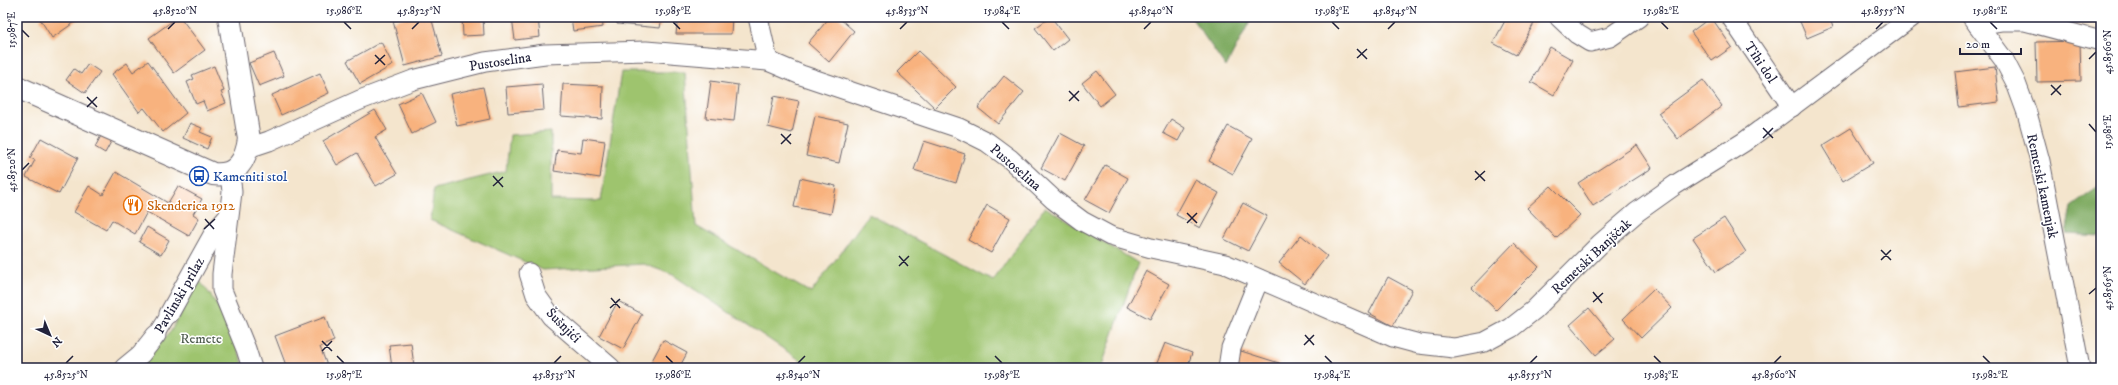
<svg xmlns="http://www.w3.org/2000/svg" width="2118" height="385" font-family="'IM FELL DW Pica',serif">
<rect width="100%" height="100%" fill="#fff"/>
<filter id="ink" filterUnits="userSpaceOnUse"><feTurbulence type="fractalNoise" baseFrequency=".025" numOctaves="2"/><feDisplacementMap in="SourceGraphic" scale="8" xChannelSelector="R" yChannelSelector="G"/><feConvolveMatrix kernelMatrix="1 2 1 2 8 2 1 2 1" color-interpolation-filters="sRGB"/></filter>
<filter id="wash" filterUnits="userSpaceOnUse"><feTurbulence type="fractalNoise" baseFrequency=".012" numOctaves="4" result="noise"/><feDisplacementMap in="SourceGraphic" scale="16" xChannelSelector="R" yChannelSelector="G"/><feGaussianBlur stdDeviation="0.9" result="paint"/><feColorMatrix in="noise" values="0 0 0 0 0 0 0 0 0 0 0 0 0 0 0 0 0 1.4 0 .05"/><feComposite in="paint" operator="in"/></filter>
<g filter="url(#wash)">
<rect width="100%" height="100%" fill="#f4e5cd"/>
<!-- green -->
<g fill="#9ec46e" stroke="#607354">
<path d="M 621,72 L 685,72 L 696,226 L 811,293 L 869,214 L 993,281 L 1045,207 L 1138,263 L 1101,368 L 812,368 L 673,275 L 644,264 L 543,270 L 430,220 L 434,189 L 506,171 L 510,135 L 551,132 L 551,200 L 601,201 Z"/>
<path d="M 198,279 C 223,308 231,333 245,368 L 138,368 L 171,331 Z"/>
</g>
<!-- forest -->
<g fill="#7eaa61" stroke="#50664e">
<path d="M 1191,17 L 1252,17 L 1226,67 Z"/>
<path d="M 2101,185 L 2101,236 L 2066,234 L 2071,207 Z"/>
</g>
<g id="blocks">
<!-- building -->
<g fill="#f8b27e">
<path d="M 42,17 L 82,17 L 52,38 L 40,19 Z"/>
<path d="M 178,17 L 180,17 L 205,50 L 174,73 L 149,38 Z"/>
<path d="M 407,17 L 431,17 L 442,56 L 405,66 L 393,21 Z"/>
<path d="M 462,17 L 483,17 L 484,35 L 463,36 Z"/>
<path d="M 512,17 L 538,17 L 540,37 L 515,40 Z"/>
<path d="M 571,17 L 602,17 L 603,27 L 573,31 Z"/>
<path d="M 617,17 L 662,17 L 660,28 L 617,24 Z"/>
<path d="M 678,17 L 732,17 L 731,34 L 676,34 Z"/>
<path d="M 830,17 L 838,17 L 854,31 L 829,62 L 808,43 Z"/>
<path d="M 1051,17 L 1068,39 L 1053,51 L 1035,28 Z"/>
<path d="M 1507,17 L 1529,17 L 1536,20 L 1516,55 L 1493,43 Z"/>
<path d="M 1711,17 L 1732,47 L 1712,61 L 1691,32 Z"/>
<path d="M 1798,17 L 1829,17 L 1833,27 L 1807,38 Z"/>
<path d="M 2080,41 L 2081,81 L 2037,82 L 2036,42 Z"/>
<path d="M 381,42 L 393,65 L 360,84 L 347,61 Z"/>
<path d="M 1550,47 L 1573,60 L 1554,95 L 1531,82 Z"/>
<path d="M 918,51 L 956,87 L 935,108 L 897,72 Z"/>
<path d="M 274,53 L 284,76 L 259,86 L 249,63 Z"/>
<path d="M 148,61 L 186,113 L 163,132 L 144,108 L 139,112 L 112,74 L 127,63 L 133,72 Z"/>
<path d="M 88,64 L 100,72 L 85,93 L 66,80 L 74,69 L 81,74 Z"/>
<path d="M 214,66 L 224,91 L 221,92 L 226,103 L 207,111 L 203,101 L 196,104 L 187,82 L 194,79 L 192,75 Z"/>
<path d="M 1995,67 L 1999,102 L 1959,107 L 1955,72 Z"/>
<path d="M 1097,71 L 1115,94 L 1100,106 L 1082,83 Z"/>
<path d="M 320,73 L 329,93 L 281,115 L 272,95 Z"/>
<path d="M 1004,76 L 1024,92 L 998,124 L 978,108 Z"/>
<path d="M 1703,80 L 1722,106 L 1678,139 L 1658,113 Z"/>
<path d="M 711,81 L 738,85 L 734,121 L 706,118 Z"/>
<path d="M 542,84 L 544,110 L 508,113 L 506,87 Z"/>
<path d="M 563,84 L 603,86 L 602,119 L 561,116 Z"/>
<path d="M 483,87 L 490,119 L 457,126 L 450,94 Z"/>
<path d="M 422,93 L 436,122 L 412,134 L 398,104 Z"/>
<path d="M 774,96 L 799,101 L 792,133 L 768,127 Z"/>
<path d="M 375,110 L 387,130 L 375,137 L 397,174 L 376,186 L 357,153 L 337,165 L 323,141 Z"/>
<path d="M 815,116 L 848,123 L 839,163 L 806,156 Z"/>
<path d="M 1171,119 L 1185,128 L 1178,141 L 1163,133 Z"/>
<path d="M 190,123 L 202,128 L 200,132 L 212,137 L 207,149 L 183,138 Z"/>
<path d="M 1228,126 L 1252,139 L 1233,174 L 1209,161 Z"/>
<path d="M 1851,128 L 1873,163 L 1843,181 L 1822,146 Z"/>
<path d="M 1060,133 L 1084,146 L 1065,181 L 1041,168 Z"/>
<path d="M 102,134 L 112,140 L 105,153 L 95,147 Z"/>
<path d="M 41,138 L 78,158 L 59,194 L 26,177 L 35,160 L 30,158 Z"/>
<path d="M 583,138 L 605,141 L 600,178 L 554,171 L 557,150 L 581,153 Z"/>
<path d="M 924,141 L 965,154 L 956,183 L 914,170 Z"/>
<path d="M 1637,145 L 1652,168 L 1593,206 L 1578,183 Z"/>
<path d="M 1105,165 L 1128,178 L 1109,213 L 1085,200 Z"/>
<path d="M 116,172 L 168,203 L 178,186 L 202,199 L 193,214 L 199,218 L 189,236 L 147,212 L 135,234 L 112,220 L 106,230 L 74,212 L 89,186 L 103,195 Z"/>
<path d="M 800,178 L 836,186 L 831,214 L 794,207 Z"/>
<path d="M 1195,180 L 1219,193 L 1200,228 L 1176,215 Z"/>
<path d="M 1551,186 L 1580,215 L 1556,238 L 1527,208 Z"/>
<path d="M 1243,203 L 1267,216 L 1248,251 L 1224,239 Z"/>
<path d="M 987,205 L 1010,218 L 991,253 L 968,240 Z"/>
<path d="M 1724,218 L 1746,252 L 1716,272 L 1693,238 Z"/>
<path d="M 147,227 L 169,240 L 161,255 L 139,242 Z"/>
<path d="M 1301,235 L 1327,256 L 1305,284 L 1279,263 Z"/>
<path d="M 1514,243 L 1539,267 L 1496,310 L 1472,287 Z"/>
<path d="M 1146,271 L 1169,284 L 1150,319 L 1127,307 Z"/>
<path d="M 1388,277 L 1412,290 L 1393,326 L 1369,313 Z"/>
<path d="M 1654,289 L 1672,308 L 1641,338 L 1623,319 Z"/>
<path d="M 618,301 L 642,314 L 623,349 L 599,336 Z"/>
<path d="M 1589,308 L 1615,339 L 1596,355 L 1570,325 Z"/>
<path d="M 325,317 L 334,341 L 320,347 L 328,368 L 287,368 L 275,336 Z"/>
<path d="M 663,340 L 687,353 L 679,368 L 648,368 Z"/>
<path d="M 411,343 L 414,366 L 392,368 L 389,345 Z"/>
<path d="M 1165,343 L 1192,353 L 1187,368 L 1155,368 Z"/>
<path d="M 1241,351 L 1279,363 L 1278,368 L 1236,368 Z"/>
</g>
</g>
</g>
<g filter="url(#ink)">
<use href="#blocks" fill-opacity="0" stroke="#6c666e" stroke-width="1"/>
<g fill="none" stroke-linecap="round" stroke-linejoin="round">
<defs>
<path id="pedestrian" d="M 156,335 L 169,314"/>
<g id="minor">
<path d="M 758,17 L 768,61"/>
<path d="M 1559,17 L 1577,34 L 1590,42 L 1610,37 L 1639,17"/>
<path d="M 1731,17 L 1792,107"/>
<path d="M 1972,17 L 2004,60 L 2016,83 L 2027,113 L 2040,161 L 2080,368"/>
<path d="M 1978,25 L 2002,21 L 2025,21 L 2101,41"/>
<path d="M 248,148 L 269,141 L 360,100 L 413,80 L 485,62 L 545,54 L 646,51 L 768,61 L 801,75 L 959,128 L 987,142 L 1010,159 L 1054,200 L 1082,221 L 1110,236 L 1151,248 L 1225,264 L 1393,337 L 1419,344 L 1454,348 L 1485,342 L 1511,328 L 1534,310 L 1600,244 L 1637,212 L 1675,185 L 1744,142 L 1912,17"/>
<path d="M 230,174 L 232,192 L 222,274 L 222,290 L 246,349 L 252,368"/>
<path d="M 529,273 L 536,295 L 551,316 L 611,368"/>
<path d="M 169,314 L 214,233 L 228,217"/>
<path d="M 124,368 L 141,354 L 156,335"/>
<path d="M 1228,368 L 1231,348 L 1259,279"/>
</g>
<path id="secondary" d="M 17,87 L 213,174 C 236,177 246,161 249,139 L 229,17"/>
</defs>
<!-- pedestrian casing -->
<use href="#pedestrian" stroke="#6c666e" stroke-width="17"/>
<!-- minor casing -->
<use href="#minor" stroke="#6c666e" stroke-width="21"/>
<!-- secondary casing -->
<use href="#secondary" stroke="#6c666e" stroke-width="24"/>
<!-- pedestrian -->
<use href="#pedestrian" stroke="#fff" stroke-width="15"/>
<!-- minor -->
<use href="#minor" stroke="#fff" stroke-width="19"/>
<!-- secondary -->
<use href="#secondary" stroke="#fff" stroke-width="22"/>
</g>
</g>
<!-- ticks -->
<path fill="none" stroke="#22223b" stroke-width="1.5" d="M 344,22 L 351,29M 673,22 L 680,29M 1002,22 L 1009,29M 1332,22 L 1339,29M 1661,22 L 1668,29M 1990,22 L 1997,29M 168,29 L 175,22M 412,29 L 419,22M 900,29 L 907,22M 1144,29 L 1151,22M 1388,29 L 1395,22M 1876,29 L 1883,22M 22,30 L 29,37M 1357,49 L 1367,59M 375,55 L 385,65M 1357,58 L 1367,49M 2089,59 L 2096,52M 375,64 L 385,55M 2051,85 L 2061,95M 1069,91 L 1079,101M 2051,95 L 2061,85M 87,97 L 97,107M 1069,101 L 1079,91M 87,107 L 97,97M 2089,124 L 2096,132M 1763,128 L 1773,138M 781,134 L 791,144M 1763,138 L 1773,128M 781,144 L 791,134M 22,170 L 29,163M 1475,171 L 1485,181M 493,176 L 503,187M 1475,180 L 1485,171M 493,186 L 503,177M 1187,213 L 1197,223M 205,219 L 214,229M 1187,223 L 1197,213M 204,229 L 215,219M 1881,250 L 1891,260M 899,256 L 908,266M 1881,260 L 1891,250M 899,266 L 909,256M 1593,292 L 1602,303M 2089,294 L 2096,288M 611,298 L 620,308M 1593,302 L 1603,293M 610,308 L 620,299M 1305,335 L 1314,345M 322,341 L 332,351M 1304,345 L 1314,335M 322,351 L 332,341M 337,356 L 344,363M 666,356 L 673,363M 995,356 L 1002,363M 1325,356 L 1332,363M 1654,356 L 1661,363M 1983,356 L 1990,363M 66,363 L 73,356M 554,363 L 561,356M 798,363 L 805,356M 1530,363 L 1537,356M 1774,363 L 1781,356"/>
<!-- icons -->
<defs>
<symbol id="bus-ring" viewBox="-11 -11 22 22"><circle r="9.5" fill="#fff" stroke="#1a4fb4" stroke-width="1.5"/><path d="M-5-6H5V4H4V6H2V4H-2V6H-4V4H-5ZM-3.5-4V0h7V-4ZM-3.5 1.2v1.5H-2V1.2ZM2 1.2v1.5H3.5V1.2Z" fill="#1a4fb4"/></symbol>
<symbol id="restaurant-ring" viewBox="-11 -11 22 22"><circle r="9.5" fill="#fff" stroke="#e8710a" stroke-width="1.5"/><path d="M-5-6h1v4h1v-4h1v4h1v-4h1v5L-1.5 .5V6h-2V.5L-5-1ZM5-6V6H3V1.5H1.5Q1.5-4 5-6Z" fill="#e8710a"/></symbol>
</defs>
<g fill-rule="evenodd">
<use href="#bus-ring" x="188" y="165" width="22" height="22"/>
<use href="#restaurant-ring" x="122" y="194" width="22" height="22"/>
</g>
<g text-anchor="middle" stroke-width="3" stroke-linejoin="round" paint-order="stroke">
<!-- street labels -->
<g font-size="14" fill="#22223b" stroke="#fff">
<text transform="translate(500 61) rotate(-9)" y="5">Pustoselina</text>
<text transform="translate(1761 62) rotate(56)" y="5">Tihi dol</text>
<text transform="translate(1016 167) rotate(41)" y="5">Pustoselina</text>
<text transform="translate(2043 186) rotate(78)" y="5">Remetski kamenjak</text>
<text transform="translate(1591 256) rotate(-43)" y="5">Remetski Banjščak</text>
<text transform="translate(179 295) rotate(-60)" y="5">Pavlinski prilaz</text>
<text transform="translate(564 325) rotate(45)" y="5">Šušnjići</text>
</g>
<!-- transit labels -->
<g font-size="14" fill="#164399" stroke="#fff" text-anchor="start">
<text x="213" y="181">Kameniti stol</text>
</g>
<!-- food labels -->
<g font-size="14" fill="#c56008" stroke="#fff" text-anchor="start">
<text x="147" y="210">Skenderica 1912</text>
</g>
<!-- park labels -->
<g font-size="14" fill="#4d5b4d" stroke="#fff">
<text x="201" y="343">Remete</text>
</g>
</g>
<!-- margin -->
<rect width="2118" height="385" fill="none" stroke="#fff" stroke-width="44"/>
<!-- north arrow -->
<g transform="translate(50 335) rotate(136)" stroke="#ffffff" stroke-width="3" paint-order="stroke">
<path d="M0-3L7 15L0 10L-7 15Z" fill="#22223b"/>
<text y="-6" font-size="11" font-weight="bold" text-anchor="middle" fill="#22223b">N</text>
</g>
<!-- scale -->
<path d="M1960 48v6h61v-6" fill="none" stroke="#22223b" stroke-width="2"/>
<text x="1966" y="48" font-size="12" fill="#22223b" stroke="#ffffff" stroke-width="3" paint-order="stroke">20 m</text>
<rect x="22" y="22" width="2074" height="341" fill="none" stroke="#22223b" stroke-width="1.5"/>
<g font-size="10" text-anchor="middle" fill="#22223b">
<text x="175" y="14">45.8520°N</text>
<text x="344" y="14">15.986°E</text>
<text x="419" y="14">45.8525°N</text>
<text x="673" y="14">15.985°E</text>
<text x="907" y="14">45.8535°N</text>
<text x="1002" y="14">15.984°E</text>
<text x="1151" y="14">45.8540°N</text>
<text x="1332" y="14">15.983°E</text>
<text x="1395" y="14">45.8545°N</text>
<text x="1661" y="14">15.982°E</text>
<text x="1883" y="14">45.8555°N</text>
<text x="1990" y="14">15.981°E</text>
<text transform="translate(11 30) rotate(-90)" y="4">15.987°E</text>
<text transform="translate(2107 52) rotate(-90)" y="4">45.8560°N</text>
<text transform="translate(2107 132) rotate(-90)" y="4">15.981°E</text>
<text transform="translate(11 170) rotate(-90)" y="4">45.8520°N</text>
<text transform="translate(2107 288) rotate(-90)" y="4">45.8565°N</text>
<text x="66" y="378">45.8525°N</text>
<text x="344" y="378">15.987°E</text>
<text x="554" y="378">45.8535°N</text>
<text x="673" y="378">15.986°E</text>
<text x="798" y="378">45.8540°N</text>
<text x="1002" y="378">15.985°E</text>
<text x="1332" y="378">15.984°E</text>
<text x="1530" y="378">45.8555°N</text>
<text x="1661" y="378">15.983°E</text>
<text x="1774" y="378">45.8560°N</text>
<text x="1990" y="378">15.982°E</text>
</g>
</svg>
